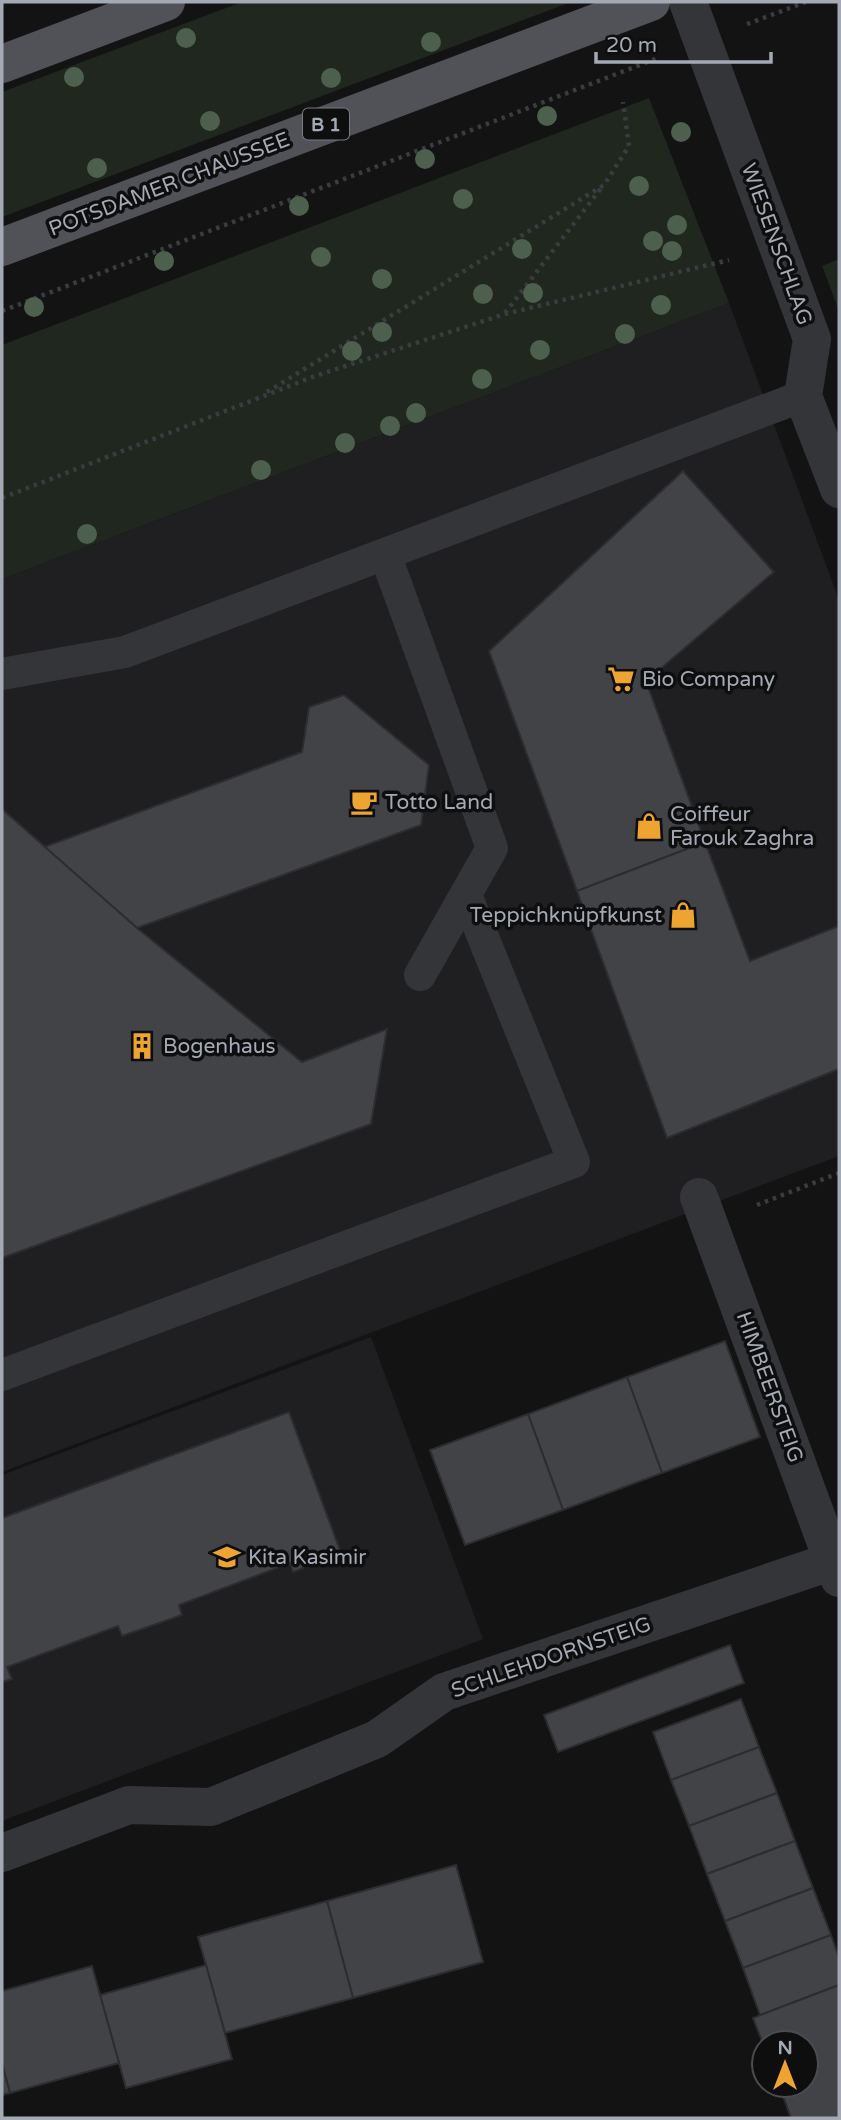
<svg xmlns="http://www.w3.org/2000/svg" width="841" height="2120" font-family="'Varela Round',sans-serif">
<rect width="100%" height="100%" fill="#131314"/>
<!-- built -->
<g fill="#1f1f21">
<path d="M 729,303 L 839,600 L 839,1156 L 2,1472 L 2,579 Z"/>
<path d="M 371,1337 L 483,1639 L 2,1821 L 2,1475 Z"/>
</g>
<!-- green -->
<g fill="#1f271f">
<path d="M 242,2 L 571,2 L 2,217 L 2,92 Z"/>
<path d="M 649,98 L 729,303 L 2,579 L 2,345 Z"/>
<path d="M 839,259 L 839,311 L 822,266 Z"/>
</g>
<!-- building -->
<g fill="#424347" stroke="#2d2d30" stroke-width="2">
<path d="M 683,471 L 774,572 L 646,681 L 705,842 L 577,891 L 489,651 Z"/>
<path d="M 344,695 L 429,765 L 421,825 L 137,928 L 44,847 L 302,752 L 309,707 Z"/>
<path d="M 2,809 L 137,928 L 302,1062 L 387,1029 L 371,1124 L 2,1258 Z"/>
<path d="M 705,842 L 750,961 L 839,926 L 839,1069 L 667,1138 L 577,891 Z"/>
<path d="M 725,1341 L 760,1437 L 662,1473 L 627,1377 Z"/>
<path d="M 627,1377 L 662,1473 L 563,1510 L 528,1414 Z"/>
<path d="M 289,1412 L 341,1553 L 293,1572 L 290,1563 L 179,1605 L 182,1615 L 122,1636 L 118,1626 L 7,1667 L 12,1679 L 2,1682 L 2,1518 Z"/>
<path d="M 528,1414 L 563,1510 L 465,1545 L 430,1450 Z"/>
<path d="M 730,1645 L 744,1683 L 558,1752 L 544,1715 Z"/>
<path d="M 741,1699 L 759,1747 L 671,1780 L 653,1732 Z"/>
<path d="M 759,1747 L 777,1793 L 689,1826 L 671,1780 Z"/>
<path d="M 777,1793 L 795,1841 L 707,1874 L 689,1826 Z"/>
<path d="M 795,1841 L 813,1888 L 725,1921 L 707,1874 Z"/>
<path d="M 456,1865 L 483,1962 L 353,1998 L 327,1901 Z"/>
<path d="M 813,1888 L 831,1935 L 743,1968 L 725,1921 Z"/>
<path d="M 327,1901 L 353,1998 L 225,2033 L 198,1937 Z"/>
<path d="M 831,1935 L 839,1958 L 839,1985 L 760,2015 L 743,1968 Z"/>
<path d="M 206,1965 L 232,2059 L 126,2088 L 100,1995 Z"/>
<path d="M 92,1966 L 119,2063 L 10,2093 L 2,2064 L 2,1991 Z"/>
<path d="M 839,1985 L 839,2118 L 791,2118 L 779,2085 L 806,2085 L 806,2043 L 764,2043 L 764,2046 L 753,2018 Z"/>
<path d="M 2,2064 L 10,2093 L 2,2095 Z"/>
</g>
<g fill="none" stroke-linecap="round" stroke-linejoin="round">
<!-- path -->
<g stroke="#3a3c40" stroke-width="4.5" stroke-dasharray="3.5 5" stroke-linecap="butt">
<path d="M 2,2 L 4,2"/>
<path d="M 747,24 L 806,2"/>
<path d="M 2,311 L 658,58"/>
<path d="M 505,313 L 602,187"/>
<path d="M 267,392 L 604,185 L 629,146 L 623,102"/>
<path d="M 2,498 L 315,376 L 505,314 L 729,260"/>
<path d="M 757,1205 L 839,1173"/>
</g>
<!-- service -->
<g stroke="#343539" stroke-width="32">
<path d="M 385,554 L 492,848 L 420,975"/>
<path d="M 2,674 L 125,652 L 803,396"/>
<path d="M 2,1375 L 574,1162 L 466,895"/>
</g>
<!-- minor -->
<g stroke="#343539" stroke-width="38">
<path d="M 688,2 L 812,339 L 803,396 L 839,489"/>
<path d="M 699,1197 L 839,1578"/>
<path d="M 2,1853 L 129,1805 L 211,1807 L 377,1739 L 444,1692 L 833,1561"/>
</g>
<!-- primary -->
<g stroke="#505258" stroke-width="38">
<path d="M 2,64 L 166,2"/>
<path d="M 2,247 L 651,2"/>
</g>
</g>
<!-- trees -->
<g fill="#4d604d">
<circle cx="186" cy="38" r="10"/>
<circle cx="431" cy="42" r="10"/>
<circle cx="74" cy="77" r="10"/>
<circle cx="331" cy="78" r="10"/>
<circle cx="547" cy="116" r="10"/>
<circle cx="210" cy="121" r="10"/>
<circle cx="681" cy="132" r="10"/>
<circle cx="425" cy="159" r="10"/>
<circle cx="97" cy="168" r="10"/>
<circle cx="639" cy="186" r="10"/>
<circle cx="463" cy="199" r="10"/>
<circle cx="299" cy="206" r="10"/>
<circle cx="677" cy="225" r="10"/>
<circle cx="653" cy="241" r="10"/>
<circle cx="522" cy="249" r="10"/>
<circle cx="672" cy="251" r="10"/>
<circle cx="321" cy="257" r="10"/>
<circle cx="164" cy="261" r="10"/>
<circle cx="382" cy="279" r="10"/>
<circle cx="533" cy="293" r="10"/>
<circle cx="483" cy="294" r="10"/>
<circle cx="661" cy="305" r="10"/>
<circle cx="34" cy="307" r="10"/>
<circle cx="382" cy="332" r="10"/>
<circle cx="625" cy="334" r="10"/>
<circle cx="540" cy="350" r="10"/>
<circle cx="352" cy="351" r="10"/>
<circle cx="482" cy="379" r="10"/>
<circle cx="416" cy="413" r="10"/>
<circle cx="390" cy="426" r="10"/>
<circle cx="345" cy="443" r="10"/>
<circle cx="261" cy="470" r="10"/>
<circle cx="87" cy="534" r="10"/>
</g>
<!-- icons -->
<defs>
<symbol id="supermarket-bare" viewBox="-9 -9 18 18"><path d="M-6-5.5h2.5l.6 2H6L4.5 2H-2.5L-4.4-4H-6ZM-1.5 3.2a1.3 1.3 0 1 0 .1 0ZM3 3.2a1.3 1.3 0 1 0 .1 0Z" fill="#eea431" stroke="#0e0e0f" stroke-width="2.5" paint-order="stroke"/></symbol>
<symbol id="cafe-bare" viewBox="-9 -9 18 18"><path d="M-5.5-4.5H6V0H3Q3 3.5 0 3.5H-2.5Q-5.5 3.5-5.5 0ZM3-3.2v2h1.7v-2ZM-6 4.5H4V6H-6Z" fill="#eea431" stroke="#0e0e0f" stroke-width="2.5" paint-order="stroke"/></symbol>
<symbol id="shop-bare" viewBox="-9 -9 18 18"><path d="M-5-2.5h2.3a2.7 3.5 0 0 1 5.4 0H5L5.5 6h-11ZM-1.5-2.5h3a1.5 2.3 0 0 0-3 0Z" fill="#eea431" stroke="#0e0e0f" stroke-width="2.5" paint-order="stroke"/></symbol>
<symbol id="building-bare" viewBox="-9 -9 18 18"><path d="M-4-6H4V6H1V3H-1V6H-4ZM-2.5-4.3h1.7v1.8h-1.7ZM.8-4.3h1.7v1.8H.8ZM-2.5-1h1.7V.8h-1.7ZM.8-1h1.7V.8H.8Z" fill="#eea431" stroke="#0e0e0f" stroke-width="2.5" paint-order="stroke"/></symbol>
<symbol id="school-bare" viewBox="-9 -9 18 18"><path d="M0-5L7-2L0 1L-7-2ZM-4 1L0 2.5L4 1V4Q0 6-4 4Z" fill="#eea431" stroke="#0e0e0f" stroke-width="2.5" paint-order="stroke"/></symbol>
</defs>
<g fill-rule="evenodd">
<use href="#supermarket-bare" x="602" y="660" width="38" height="38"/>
<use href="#cafe-bare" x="345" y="783" width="38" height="38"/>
<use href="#shop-bare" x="630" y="807" width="38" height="38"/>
<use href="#shop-bare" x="664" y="896" width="38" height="38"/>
<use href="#building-bare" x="123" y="1027" width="38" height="38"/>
<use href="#school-bare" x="208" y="1538" width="38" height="38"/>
</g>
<g text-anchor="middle" stroke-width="7" stroke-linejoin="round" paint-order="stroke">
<!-- shield labels -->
<rect fill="#0e0e0f" stroke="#777b82" stroke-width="2" x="303" y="108.5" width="46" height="31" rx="5"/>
<g font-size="19" font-weight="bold" fill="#a4aab4">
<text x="326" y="131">B 1</text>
</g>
<!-- street labels -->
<g font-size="21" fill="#a4aab4" stroke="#0e0e0f">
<text transform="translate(169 184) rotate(-21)" y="7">POTSDAMER CHAUSSEE</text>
<text transform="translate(777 244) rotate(70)" y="7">WIESENSCHLAG</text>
<text transform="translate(770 1387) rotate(70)" y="7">HIMBEERSTEIG</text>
<text transform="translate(551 1657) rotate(-19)" y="7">SCHLEHDORNSTEIG</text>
</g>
<!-- poi labels -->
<g font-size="21" fill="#a4aab4" stroke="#0e0e0f" text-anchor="start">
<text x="642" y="686">Bio Company</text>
<text x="385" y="809">Totto Land</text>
<text x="670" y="821">Coiffeur<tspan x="670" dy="24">Farouk Zaghra</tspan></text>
<text x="662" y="922" text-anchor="end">Teppichknüpfkunst</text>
<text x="163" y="1053">Bogenhaus</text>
<text x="248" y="1564">Kita Kasimir</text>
</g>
</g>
<!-- border -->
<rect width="841" height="2120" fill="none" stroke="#a4aab4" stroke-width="7"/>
<!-- north arrow -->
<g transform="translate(785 2064)"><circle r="33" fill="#0e0e0f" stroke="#4a4c51" stroke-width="2"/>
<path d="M0-5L12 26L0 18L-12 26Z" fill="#eea431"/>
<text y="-10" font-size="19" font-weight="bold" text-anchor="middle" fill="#a4aab4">N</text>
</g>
<!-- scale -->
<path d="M596 52v10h175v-10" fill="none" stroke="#a4aab4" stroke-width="3.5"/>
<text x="606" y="52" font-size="21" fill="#a4aab4" stroke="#0e0e0f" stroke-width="5" paint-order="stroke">20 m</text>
</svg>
